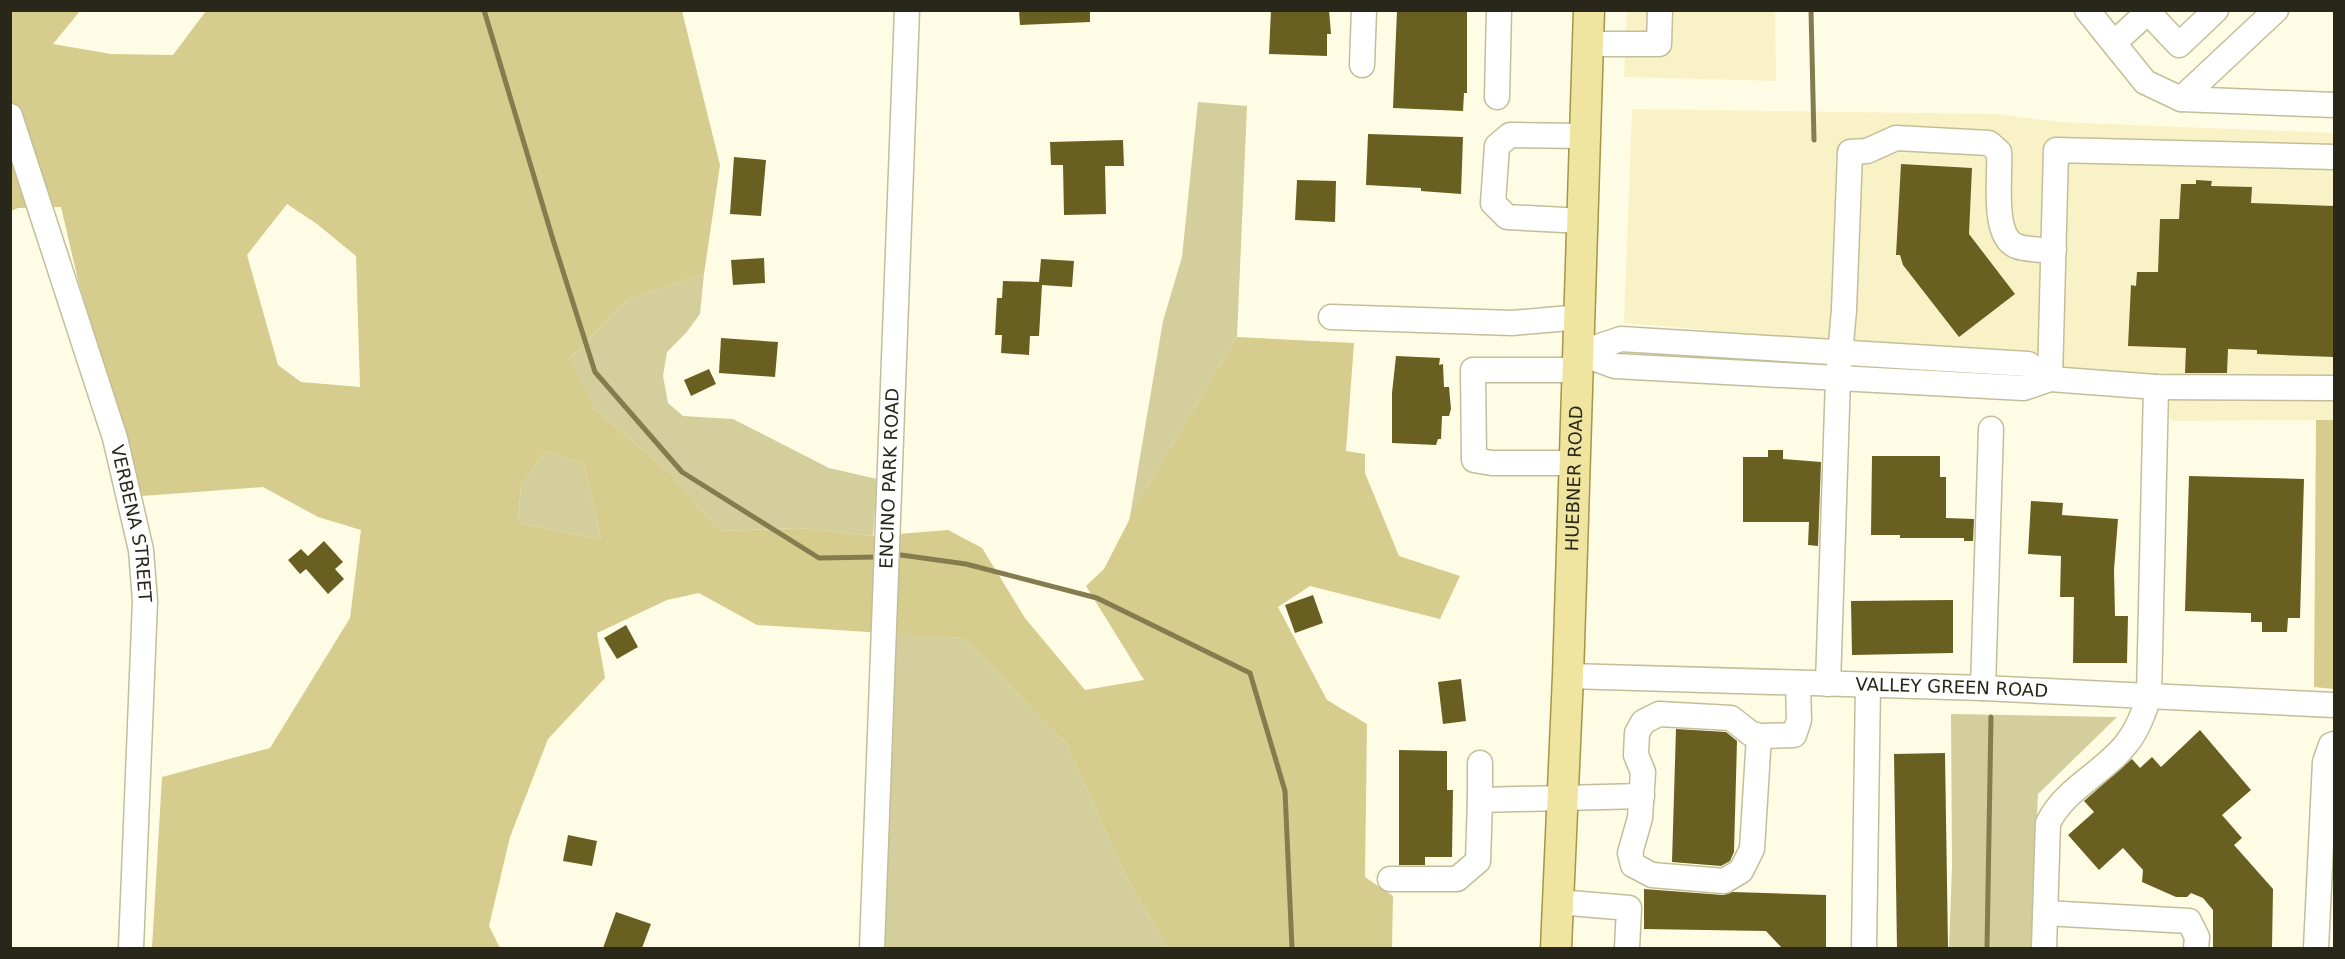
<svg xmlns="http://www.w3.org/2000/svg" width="2345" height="959" font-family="'DejaVu Sans',sans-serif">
<rect width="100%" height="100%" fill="#fffce6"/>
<!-- built -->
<g fill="#f9f2c6">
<path d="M 1627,11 L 1775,11 L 1776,81 L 1624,77 Z"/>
<path d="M 1632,109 L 1996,114 L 2059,122 L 2334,133 L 2334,420 L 2171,421 L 2159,377 L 2066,370 L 2023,350 L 1764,339 L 1707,330 L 1624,323 Z"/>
</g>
<!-- green -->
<g fill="#d4cd9c">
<path d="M 1198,102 L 1247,106 L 1237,337 L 1142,495 L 1129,522 L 1163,321 L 1182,257 Z"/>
<path d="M 704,274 L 700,314 L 686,333 L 667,352 L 663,376 L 668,403 L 683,416 L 733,419 L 829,468 L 877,479 L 873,536 L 800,528 L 719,531 L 670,473 L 594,408 L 568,360 L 627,300 Z"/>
<path d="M 546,451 L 584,464 L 601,539 L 518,523 L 521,485 Z"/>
<path d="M 893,633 L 963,638 L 1066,743 L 1125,875 L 1168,948 L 885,948 Z"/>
<path d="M 1951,714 L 2117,717 L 2038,794 L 2031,948 L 1949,948 L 1952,866 Z"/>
</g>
<!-- forest -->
<g fill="#d5cc8d" fill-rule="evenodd">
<path d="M 10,11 L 80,11 L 53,44 L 111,54 L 173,55 L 206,11 L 682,11 L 720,165 L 704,274 L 627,300 L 569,359 L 594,408 L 670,473 L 719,531 L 800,528 L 873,536 L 948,530 L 982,548 L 1025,618 L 1085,690 L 1144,680 L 1086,586 L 1104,569 L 1142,495 L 1237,337 L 1354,343 L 1346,451 L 1365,454 L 1365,473 L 1399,556 L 1460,576 L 1440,619 L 1310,586 L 1278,607 L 1327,700 L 1367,724 L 1365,877 L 1393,896 L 1392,948 L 1168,948 L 1125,875 L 1066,743 L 963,638 L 757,625 L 699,593 L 667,600 L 597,633 L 605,678 L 548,739 L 510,837 L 489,926 L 500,948 L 152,948 L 162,777 L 270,748 L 350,618 L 361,530 L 318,517 L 263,487 L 142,496 L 78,280 L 61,207 L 18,208 L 11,211 ZM 287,204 L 317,224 L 356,256 L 360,387 L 301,382 L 278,365 L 247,255 ZM 546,451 L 584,464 L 601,539 L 518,523 L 521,485 Z"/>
<path d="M 2316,420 L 2334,420 L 2334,689 L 2314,687 Z"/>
</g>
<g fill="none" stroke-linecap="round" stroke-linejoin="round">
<!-- stream -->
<g stroke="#847c4e" stroke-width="5">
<path d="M 484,10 L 554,243 L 595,372 L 682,472 L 819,558 L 877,557"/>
<path d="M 1811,10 L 1814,140"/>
<path d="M 901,555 L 966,564 L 1097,598 L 1250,673 L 1285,791 L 1292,948"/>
<path d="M 1987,948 L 1991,717"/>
</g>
</g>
<!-- building -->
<g fill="#685f21">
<path d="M 1019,10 L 1090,10 L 1090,22 L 1020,25 Z"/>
<path d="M 1271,10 L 1329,10 L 1331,34 L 1327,34 L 1327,56 L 1269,54 Z"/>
<path d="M 1397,10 L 1467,10 L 1467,93 L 1464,93 L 1463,111 L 1393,108 Z"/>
<path d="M 1368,134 L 1463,137 L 1461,194 L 1421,191 L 1421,188 L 1366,185 Z"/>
<path d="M 1123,140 L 1124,166 L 1105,166 L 1106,214 L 1064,215 L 1063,165 L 1051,165 L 1050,142 Z"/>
<path d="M 734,157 L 766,160 L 761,216 L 730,214 Z"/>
<path d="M 1901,164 L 1972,168 L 1969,234 L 2015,294 L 1959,337 L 1903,265 L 1900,255 L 1896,255 Z"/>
<path d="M 1297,180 L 1336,181 L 1335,222 L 1295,220 Z"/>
<path d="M 2196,180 L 2212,181 L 2211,186 L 2252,187 L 2251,203 L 2334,206 L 2334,357 L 2257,354 L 2257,350 L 2228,349 L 2227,373 L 2185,373 L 2186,348 L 2128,346 L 2131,285 L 2136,286 L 2137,272 L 2158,272 L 2160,219 L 2179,219 L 2181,184 L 2196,184 Z"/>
<path d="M 764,258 L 765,283 L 733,285 L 731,260 Z"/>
<path d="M 1041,259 L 1074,261 L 1072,287 L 1042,285 L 1039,336 L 1030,336 L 1029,355 L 1001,353 L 1002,335 L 995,335 L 997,298 L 1002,298 L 1003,281 L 1039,282 Z"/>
<path d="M 721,338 L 778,342 L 775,377 L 719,373 Z"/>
<path d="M 1396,356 L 1440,358 L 1439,365 L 1443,364 L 1444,387 L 1449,387 L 1451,409 L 1449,416 L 1442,416 L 1441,439 L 1438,439 L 1436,445 L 1392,443 L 1392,393 Z"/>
<path d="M 709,369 L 716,384 L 691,396 L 684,380 Z"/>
<path d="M 1768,450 L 1783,450 L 1783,459 L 1821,462 L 1818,546 L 1808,545 L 1809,522 L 1743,522 L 1743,457 L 1768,457 Z"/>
<path d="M 1872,456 L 1940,456 L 1940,477 L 1946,477 L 1946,518 L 1974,519 L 1973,541 L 1964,541 L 1964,538 L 1900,538 L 1900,535 L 1871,535 Z"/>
<path d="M 2189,476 L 2304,479 L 2300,618 L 2288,618 L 2287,632 L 2262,632 L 2262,622 L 2251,622 L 2251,613 L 2185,611 Z"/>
<path d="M 2031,501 L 2063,503 L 2062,515 L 2118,519 L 2114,570 L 2115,616 L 2128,616 L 2127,663 L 2073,663 L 2074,597 L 2060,597 L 2061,556 L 2028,554 Z"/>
<path d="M 324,541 L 343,562 L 335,569 L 344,579 L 328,594 L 306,569 L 300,574 L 288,560 L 301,549 L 308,556 Z"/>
<path d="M 1313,595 L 1323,623 L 1295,633 L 1285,605 Z"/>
<path d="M 1953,600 L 1953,653 L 1852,655 L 1851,601 Z"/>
<path d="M 626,625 L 638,647 L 617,659 L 604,638 Z"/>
<path d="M 1461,679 L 1466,721 L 1443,724 L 1438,682 Z"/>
<path d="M 1676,729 L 1726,732 L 1737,741 L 1734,852 L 1730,861 L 1721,866 L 1672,862 Z"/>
<path d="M 2200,730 L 2251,790 L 2222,815 L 2242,838 L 2234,845 L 2273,889 L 2272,948 L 2213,948 L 2213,910 L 2203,898 L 2191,893 L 2187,897 L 2176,897 L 2142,882 L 2143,870 L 2123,848 L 2099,870 L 2068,835 L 2094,812 L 2084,801 L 2132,759 L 2140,768 L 2152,757 L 2161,767 Z"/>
<path d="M 1399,750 L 1447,751 L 1447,790 L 1453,790 L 1452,857 L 1425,857 L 1425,865 L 1399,865 Z"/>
<path d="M 1945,753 L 1948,948 L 1897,948 L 1894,754 Z"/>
<path d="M 568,835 L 597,841 L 592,866 L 563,861 Z"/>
<path d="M 1644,889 L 1723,895 L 1733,892 L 1826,895 L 1826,948 L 1782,948 L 1766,931 L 1644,929 Z"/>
<path d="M 616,912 L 651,924 L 642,948 L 603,948 Z"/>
</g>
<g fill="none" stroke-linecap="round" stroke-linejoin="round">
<defs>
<g id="minor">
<path d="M 2087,10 L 2145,82 L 2181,99 L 2334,105"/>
<path d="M 2146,10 L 2179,45 L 2216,10"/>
<path d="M 2114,43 L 2150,10"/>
<path d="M 1589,44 L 1659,44 L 1660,10"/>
<path d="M 1362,65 L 1364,10"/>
<path d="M 1497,97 L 1499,10"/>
<path d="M 2181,99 L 2276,10"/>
<path id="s1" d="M 10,116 L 115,438 L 141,550 L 145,601 L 131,948"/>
<path d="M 2334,157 L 2056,150 L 2050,379 L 2156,387 L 2334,388"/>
<path d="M 1584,221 L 1507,217 L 1493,203 L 1497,146 L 1510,135 L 1586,136"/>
<path d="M 1331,317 L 1512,323 L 1580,317"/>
<path d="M 1579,353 L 1621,339 L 2028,364 L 2050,379"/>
<path d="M 1579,353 L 1615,366 L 2024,388 L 2050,379"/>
<path d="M 1575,463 L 1492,463 L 1474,460 L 1473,370 L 1578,370"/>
<path id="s2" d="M 1568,676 L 1983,688 L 2334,705"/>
<path d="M 1828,684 L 1838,378 L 1844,310 L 1850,152 L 1867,151 L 1896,138 L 1989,143 L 1999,152 C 2001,175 1991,235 2016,246 C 2027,250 2042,250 2054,250"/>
<path d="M 1983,688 L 1991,429"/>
<path d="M 1759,736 L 1752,849 L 1741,871 L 1724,881 L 1652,875 L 1633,865 L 1630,853 L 1640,818 L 1643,772 L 1636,755 L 1637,733 L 1643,722 L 1659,714 L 1731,718 L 1750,733 L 1759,736 L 1794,735 L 1799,720 L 1798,683"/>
<path d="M 1480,800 L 1480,763"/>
<path d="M 1390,879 L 1457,879 L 1478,861 L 1480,800 L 1642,796"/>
<path d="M 1558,902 L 1629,908 L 1627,948"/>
<path d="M 2045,913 L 2189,921 L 2197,937 L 2196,948"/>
<path id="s3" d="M 872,948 L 907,10"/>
<path d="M 1864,948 L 1868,685"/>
<path d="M 2044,948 L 2048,823 C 2065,788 2104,773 2127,743 C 2138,729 2144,713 2149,696 L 2156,387"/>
<path d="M 2316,948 L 2325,762 L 2331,745 L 2334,744"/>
</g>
<g id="major">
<path id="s4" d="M 1556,948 L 1568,676 L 1589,10"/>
</g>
</defs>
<!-- minor casing -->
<use href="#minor" stroke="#c3be9a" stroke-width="27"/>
<!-- major casing -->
<use href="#major" stroke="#a39648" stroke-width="33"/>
<!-- minor -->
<use href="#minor" stroke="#fff" stroke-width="24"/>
<!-- major -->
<use href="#major" stroke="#efe4a0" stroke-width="30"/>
</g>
<g text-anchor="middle" stroke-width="6" stroke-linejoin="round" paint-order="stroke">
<!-- street labels -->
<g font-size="18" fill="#292719" stroke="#fff">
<text dy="6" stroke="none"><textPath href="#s3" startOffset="470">ENCINO PARK ROAD</textPath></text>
<text dy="6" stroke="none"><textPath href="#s4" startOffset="470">HUEBNER ROAD</textPath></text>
<text dy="6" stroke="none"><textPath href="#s1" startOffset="426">VERBENA STREET</textPath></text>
<text dy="6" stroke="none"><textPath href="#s2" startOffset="384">VALLEY GREEN ROAD</textPath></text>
</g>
</g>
<!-- border -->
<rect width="2345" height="959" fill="none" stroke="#292719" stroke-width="24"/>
</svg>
